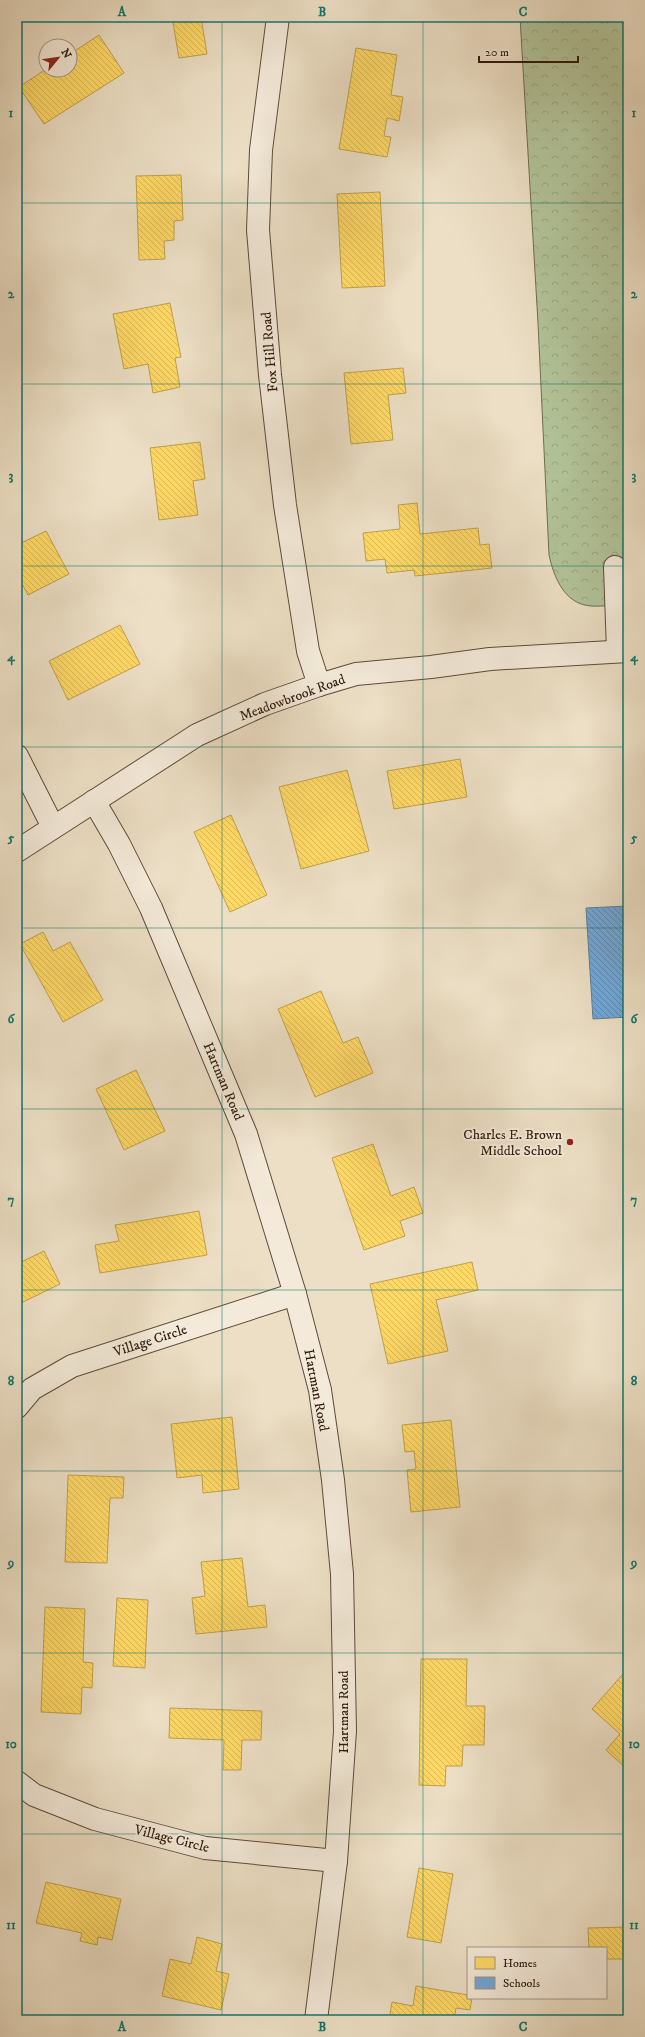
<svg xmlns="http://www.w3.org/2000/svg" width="645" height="2037" font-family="'IM FELL DW Pica',serif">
<defs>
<pattern id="park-crowns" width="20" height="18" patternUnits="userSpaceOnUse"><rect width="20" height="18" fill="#b2c399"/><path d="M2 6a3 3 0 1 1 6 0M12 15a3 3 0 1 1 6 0" fill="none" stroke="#99a782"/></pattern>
<pattern id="homes-back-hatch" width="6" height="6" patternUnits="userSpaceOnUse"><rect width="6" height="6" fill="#ffd966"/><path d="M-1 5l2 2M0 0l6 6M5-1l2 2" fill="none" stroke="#dbba57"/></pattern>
<pattern id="schools-back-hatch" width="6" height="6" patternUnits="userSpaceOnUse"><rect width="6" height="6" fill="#6fa8dc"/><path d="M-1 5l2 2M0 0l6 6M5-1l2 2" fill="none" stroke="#5c88b1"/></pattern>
</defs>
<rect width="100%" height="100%" fill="#ecdfc5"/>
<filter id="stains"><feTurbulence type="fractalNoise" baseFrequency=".005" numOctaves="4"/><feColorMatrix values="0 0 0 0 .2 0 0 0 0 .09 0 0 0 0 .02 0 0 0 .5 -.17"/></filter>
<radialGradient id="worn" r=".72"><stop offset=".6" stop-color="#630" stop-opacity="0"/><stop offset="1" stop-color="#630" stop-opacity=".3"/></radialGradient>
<!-- park -->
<path fill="url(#park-crowns)" stroke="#706e52" d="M 520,17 L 628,17 L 628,603 C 616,604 603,607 591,606 C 564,604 554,577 549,555 L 538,323 Z"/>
<!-- homes -->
<g fill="url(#homes-back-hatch)" stroke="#c0a04a">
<path d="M 172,17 L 201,17 L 207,54 L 179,58 Z"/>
<path d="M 99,35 L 124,73 L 44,124 L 19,87 L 46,69 L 70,70 L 70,54 Z"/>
<path d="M 356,48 L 397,55 L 391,95 L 403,97 L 399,121 L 387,118 L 384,136 L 391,137 L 387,157 L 339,149 Z"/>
<path d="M 181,175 L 183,220 L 174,221 L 174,240 L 164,241 L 165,259 L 139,260 L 136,176 Z"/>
<path d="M 380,192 L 385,286 L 342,288 L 337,194 Z"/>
<path d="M 170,303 L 181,357 L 175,358 L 180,387 L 153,393 L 148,364 L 124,369 L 113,314 Z"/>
<path d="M 403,368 L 406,393 L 388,395 L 393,440 L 351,444 L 344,373 Z"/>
<path d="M 200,442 L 205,479 L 193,481 L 198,515 L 159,520 L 150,448 Z"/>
<path d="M 17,459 L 22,469 L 17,472 Z"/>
<path d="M 417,503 L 420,534 L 478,528 L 480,545 L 489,544 L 492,568 L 415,576 L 414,570 L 387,573 L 385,559 L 366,561 L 363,533 L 400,529 L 398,505 Z"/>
<path d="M 46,531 L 69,574 L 28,595 L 17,574 L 17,545 Z"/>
<path d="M 120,625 L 140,664 L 68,700 L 49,661 Z"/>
<path d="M 460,759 L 467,797 L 394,809 L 387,771 Z"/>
<path d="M 347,770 L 369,851 L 301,869 L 279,787 Z"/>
<path d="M 231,815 L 267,895 L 230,912 L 194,832 Z"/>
<path d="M 43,932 L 53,951 L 70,942 L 103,1000 L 63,1022 L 20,944 Z"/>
<path d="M 321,991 L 343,1043 L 358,1037 L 373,1073 L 315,1097 L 278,1009 Z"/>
<path d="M 136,1070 L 165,1131 L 124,1150 L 96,1089 Z"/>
<path d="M 373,1144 L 391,1196 L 414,1187 L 423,1213 L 400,1221 L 405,1236 L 364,1250 L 332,1158 Z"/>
<path d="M 199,1211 L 207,1255 L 100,1273 L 95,1245 L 119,1241 L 115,1225 Z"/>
<path d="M 44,1251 L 60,1284 L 17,1305 L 17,1264 Z"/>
<path d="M 472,1262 L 478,1290 L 436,1300 L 448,1351 L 388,1364 L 370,1284 Z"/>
<path d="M 232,1417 L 239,1489 L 203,1493 L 202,1475 L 177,1478 L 171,1424 Z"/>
<path d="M 451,1420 L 460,1507 L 411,1512 L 407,1470 L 416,1469 L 414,1451 L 405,1452 L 402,1425 Z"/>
<path d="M 68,1475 L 124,1477 L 123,1498 L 110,1498 L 107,1563 L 65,1562 Z"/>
<path d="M 242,1558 L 248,1607 L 265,1605 L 267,1627 L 196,1634 L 192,1598 L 205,1596 L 201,1562 Z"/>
<path d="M 117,1598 L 148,1600 L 145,1668 L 113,1666 Z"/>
<path d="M 45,1607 L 85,1609 L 83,1662 L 93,1663 L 92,1688 L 82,1687 L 81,1714 L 41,1712 Z"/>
<path d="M 421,1659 L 467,1659 L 466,1706 L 485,1706 L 484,1745 L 463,1745 L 462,1766 L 446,1766 L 445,1786 L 419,1785 Z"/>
<path d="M 623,1674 L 628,1678 L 628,1770 L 606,1750 L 620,1734 L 592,1709 Z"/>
<path d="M 170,1708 L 262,1711 L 261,1740 L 242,1740 L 241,1770 L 223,1770 L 224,1740 L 169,1738 Z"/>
<path d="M 419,1868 L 453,1874 L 441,1943 L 407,1937 Z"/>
<path d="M 46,1882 L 121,1899 L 112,1940 L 98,1937 L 97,1945 L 80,1941 L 82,1933 L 36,1923 Z"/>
<path d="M 628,1927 L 628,1959 L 606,1959 L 606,1948 L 589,1948 L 588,1928 Z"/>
<path d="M 197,1937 L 222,1944 L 216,1971 L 229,1974 L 221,2010 L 162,1996 L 170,1959 L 191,1964 Z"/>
<path d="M 416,1986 L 468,1995 L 468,1998 L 472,1998 L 470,2010 L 456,2008 L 454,2020 L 389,2020 L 392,2002 L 413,2006 Z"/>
</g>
<!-- schools -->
<path fill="url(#schools-back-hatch)" stroke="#5b7d9d" d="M 628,906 L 628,1017 L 593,1019 L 586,908 Z"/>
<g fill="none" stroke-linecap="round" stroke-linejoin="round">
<defs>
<g id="minor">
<path d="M 278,17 L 261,150 L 258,230 L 270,375 L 285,505 L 308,651 L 319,685"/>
<path d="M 615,567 L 618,651"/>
<path d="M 17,756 L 53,827"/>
<path d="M 94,801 L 119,844 L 151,908 L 246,1134 L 295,1294 L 320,1390 L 333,1480 L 342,1574 L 345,1731 L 336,1861 L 316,2020"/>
<path d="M 17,851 L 197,735 L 265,704 L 319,685 L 356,674 L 431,667 L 490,659 L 628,651"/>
<path d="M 17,1407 L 32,1389 L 72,1366 L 295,1294"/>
<path d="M 17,1782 L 34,1795 L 95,1819 L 205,1848 L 336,1861"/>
</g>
</defs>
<!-- minor casing -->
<use href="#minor" stroke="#5d4b39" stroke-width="24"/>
<!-- minor -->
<use href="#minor" stroke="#f3ead9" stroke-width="22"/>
</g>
<!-- grid -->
<path fill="none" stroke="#0f766e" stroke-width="1" stroke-opacity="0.55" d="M 222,17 L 222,2020M 423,17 L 423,2020M 17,203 L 628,203M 17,384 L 628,384M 17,566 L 628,566M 17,747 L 628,747M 17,928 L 628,928M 17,1109 L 628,1109M 17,1290 L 628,1290M 17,1471 L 628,1471M 17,1653 L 628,1653M 17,1834 L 628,1834"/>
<!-- markers -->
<circle fill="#8f2418" stroke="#f3ead9" stroke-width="1.5" cx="570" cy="1142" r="4"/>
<g text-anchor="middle" stroke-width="4" stroke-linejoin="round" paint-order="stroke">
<!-- street labels -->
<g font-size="14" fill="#2d1a0a" stroke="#f3ead9">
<text transform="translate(269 352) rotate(-95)" y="5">Fox Hill Road</text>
<text transform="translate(292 697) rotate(-20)" y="5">Meadowbrook Road</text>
<text transform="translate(224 1081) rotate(67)" y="5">Hartman Road</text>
<text transform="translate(150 1340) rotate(-18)" y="5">Village Circle</text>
<text transform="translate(317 1390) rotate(79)" y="5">Hartman Road</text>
<text transform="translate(343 1712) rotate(-90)" y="5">Hartman Road</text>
<text transform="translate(172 1838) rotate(14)" y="5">Village Circle</text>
</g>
<!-- poi labels -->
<g font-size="14" fill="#2d1a0a" stroke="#f3ead9" text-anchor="end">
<text x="562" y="1139">Charles E. Brown<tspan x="562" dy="16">Middle School</tspan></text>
</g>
</g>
<!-- margin -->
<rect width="645" height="2037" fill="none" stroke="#ecdfc5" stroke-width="44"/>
<!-- legend -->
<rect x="467" y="1947" width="140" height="52" fill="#f3ead9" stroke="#a49786"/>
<rect x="475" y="1957" width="20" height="12" fill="#ffd966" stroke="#a49786"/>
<text x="503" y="1967" font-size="12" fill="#2d1a0a">Homes</text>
<rect x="475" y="1977" width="20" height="12" fill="#6fa8dc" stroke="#a49786"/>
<text x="503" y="1987" font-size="12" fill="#2d1a0a">Schools</text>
<!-- north arrow -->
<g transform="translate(58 58) rotate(61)"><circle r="19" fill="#f3ead9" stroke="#a49786"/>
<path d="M0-3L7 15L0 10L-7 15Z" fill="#8f2418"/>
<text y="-6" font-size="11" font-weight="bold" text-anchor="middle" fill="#2d1a0a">N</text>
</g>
<!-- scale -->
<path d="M479 56v6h99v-6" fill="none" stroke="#2d1a0a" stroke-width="2"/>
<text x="485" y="56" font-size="12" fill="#2d1a0a" stroke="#f3ead9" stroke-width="3" paint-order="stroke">20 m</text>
<rect x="22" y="22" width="601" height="1993" fill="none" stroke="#0f766e" stroke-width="1.5"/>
<g font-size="13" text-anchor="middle" font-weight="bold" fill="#0f766e">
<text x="122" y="16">A</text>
<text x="322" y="16">B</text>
<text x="523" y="16">C</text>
<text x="11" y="117">1</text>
<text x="634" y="117">1</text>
<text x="11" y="298">2</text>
<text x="634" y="298">2</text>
<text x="11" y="480">3</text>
<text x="634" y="480">3</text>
<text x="11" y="661">4</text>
<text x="634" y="661">4</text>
<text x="11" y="842">5</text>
<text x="634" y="842">5</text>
<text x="11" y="1023">6</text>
<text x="634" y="1023">6</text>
<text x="11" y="1204">7</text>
<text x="634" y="1204">7</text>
<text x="11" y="1385">8</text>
<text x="634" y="1385">8</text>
<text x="11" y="1567">9</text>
<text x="634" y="1567">9</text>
<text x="11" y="1748">10</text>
<text x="634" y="1748">10</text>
<text x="11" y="1929">11</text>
<text x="634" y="1929">11</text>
<text x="122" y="2031">A</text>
<text x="322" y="2031">B</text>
<text x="523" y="2031">C</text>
</g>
<rect width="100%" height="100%" filter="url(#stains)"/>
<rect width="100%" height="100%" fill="url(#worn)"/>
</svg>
